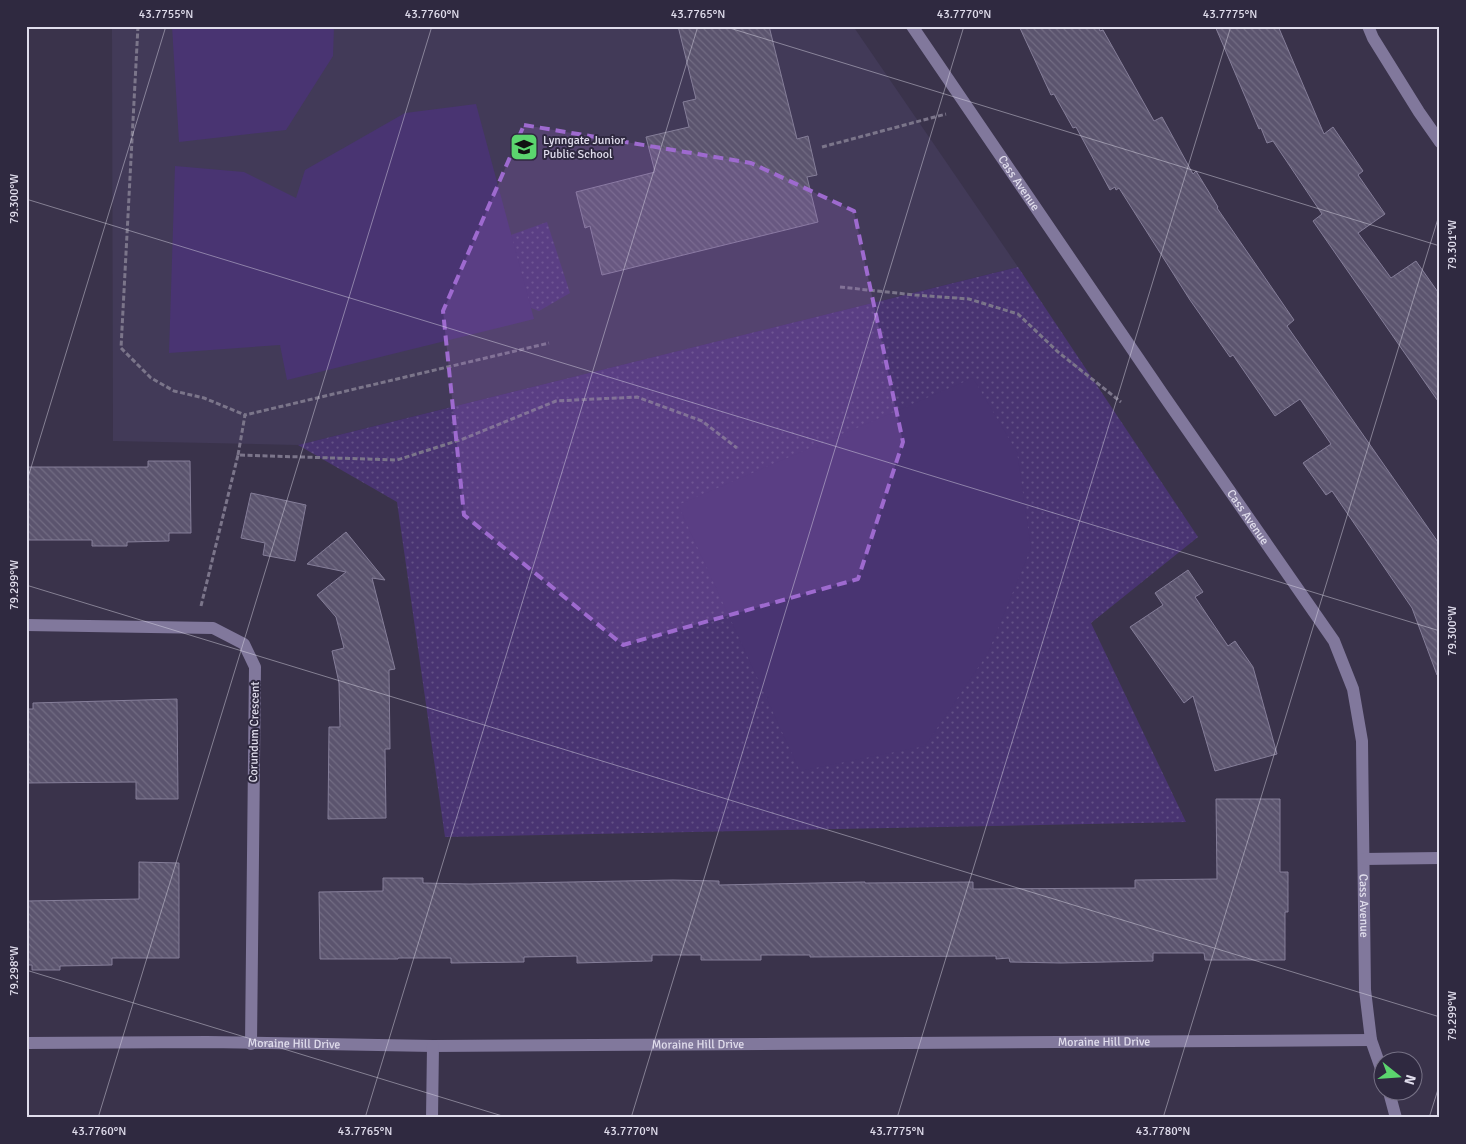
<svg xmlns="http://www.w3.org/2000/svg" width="1466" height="1144" font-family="Signika,sans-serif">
<defs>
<pattern id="green-dots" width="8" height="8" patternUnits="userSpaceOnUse" patternTransform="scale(1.25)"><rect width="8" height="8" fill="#493472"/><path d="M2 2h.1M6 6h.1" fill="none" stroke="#635186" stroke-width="1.8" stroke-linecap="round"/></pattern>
<pattern id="building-back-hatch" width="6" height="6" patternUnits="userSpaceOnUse" patternTransform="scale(1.25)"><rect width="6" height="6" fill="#5b546e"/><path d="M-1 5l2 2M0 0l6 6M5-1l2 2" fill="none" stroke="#726c83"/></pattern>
</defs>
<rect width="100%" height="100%" fill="#3a334b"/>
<!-- built -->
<path fill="#423a58" d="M 112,26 L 853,26 L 1018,267 L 298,445 L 113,441 Z"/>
<!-- green -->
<g fill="url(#green-dots)">
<path d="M 547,222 L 570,293 L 539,311 L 501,297 L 495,254 L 511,235 Z"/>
<path d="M 1018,267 L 1198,537 L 1091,623 L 1186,822 L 445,837 L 397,502 L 298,445 Z"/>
</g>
<!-- pitch -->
<g fill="#493472">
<path d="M 172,26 L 334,26 L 333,56 L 286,130 L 179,142 Z"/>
<path d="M 476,104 L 534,319 L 287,380 L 280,345 L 169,353 L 175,166 L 244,172 L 296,198 L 305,170 L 405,113 Z"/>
<path d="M 973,378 L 1017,452 L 1031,548 L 988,653 L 925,746 L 800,771 L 678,505 Z"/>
</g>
<!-- building -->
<g fill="url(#building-back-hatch)" stroke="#857e99">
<path d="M 678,26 L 769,26 L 797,139 L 808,136 L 817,175 L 807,177 L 818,222 L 602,275 L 590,226 L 585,228 L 576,192 L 655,172 L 646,137 L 689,127 L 683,102 L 696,99 Z"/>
<path d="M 1019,26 L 1098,26 L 1100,31 L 1103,30 L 1154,121 L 1162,117 L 1193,174 L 1196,171 L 1218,207 L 1217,208 L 1294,320 L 1287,326 L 1440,545 L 1440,675 L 1437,675 L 1412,608 L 1332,491 L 1326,495 L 1303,463 L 1331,444 L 1300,399 L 1275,416 L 1233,355 L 1230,357 L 1190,300 L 1119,188 L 1116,190 L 1115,187 L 1110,190 L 1076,127 L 1073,128 L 1054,94 L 1051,95 Z"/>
<path d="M 1215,26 L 1278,26 L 1324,134 L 1333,127 L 1363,171 L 1358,175 L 1385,214 L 1358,233 L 1391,278 L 1416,261 L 1440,295 L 1440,404 L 1313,221 L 1322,214 L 1273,141 L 1267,143 L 1261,128 L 1259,129 Z"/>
<path d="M 148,461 L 190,461 L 191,533 L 169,533 L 169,541 L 127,542 L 127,546 L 92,546 L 92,540 L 26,540 L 26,467 L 148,467 Z"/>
<path d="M 251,493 L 306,505 L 295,561 L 263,555 L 265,543 L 241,538 Z"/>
<path d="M 346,532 L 385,580 L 372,578 L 395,669 L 389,670 L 390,749 L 385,749 L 386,818 L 328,819 L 329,727 L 340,727 L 339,683 L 332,651 L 344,648 L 336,617 L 317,595 L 346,572 L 307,564 Z"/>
<path d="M 1188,570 L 1203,592 L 1195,597 L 1228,646 L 1235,641 L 1253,667 L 1277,754 L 1215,771 L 1193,696 L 1184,703 L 1130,627 L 1163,605 L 1155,593 Z"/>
<path d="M 177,699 L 178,799 L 136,799 L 136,782 L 26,783 L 26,709 L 33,709 L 33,703 Z"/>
<path d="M 1216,799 L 1280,799 L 1280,872 L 1288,872 L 1288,912 L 1285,912 L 1285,960 L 1205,960 L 1204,953 L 1153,953 L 1153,961 L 1061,963 L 1010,962 L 1009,958 L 996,959 L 996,956 L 810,957 L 810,955 L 761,955 L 761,960 L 701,960 L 701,955 L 652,955 L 652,961 L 577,963 L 577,956 L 524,957 L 524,962 L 451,963 L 451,958 L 398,958 L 398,959 L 320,959 L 319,892 L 383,891 L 383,878 L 423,878 L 423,883 L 469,884 L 673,880 L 719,881 L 719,885 L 865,882 L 865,883 L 973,882 L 973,889 L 1135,888 L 1135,880 L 1217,879 Z"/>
<path d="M 139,862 L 179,863 L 179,958 L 112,958 L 112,965 L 60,966 L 60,970 L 32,970 L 32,965 L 26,965 L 26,901 L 139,899 Z"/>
</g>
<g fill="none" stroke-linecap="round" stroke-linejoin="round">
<!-- path -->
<g stroke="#7b758a" stroke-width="3" stroke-dasharray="5 2.5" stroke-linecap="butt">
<path d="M 138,26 L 121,348 L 151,378 L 174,391 L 204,398 L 245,415"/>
<path d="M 822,147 L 946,114"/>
<path d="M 840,287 L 915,295 L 969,299 L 1018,314 L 1058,352 L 1121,402"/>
<path d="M 238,455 L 245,415 L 549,343"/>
<path d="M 201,606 L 238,455 L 397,460 L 463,439 L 556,401 L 637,397 L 702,421 L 737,448"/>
</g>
<!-- minor -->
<g stroke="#81789c" stroke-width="12">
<path id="s1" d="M 912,26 L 1164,396 L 1334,641 L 1353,689 L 1362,741 L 1365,990 L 1371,1040 L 1384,1077"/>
<path d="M 1368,26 L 1373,38 L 1419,112 L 1440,142"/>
<path d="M 26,625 L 213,628 L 244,644 L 255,667 L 251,1044"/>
<path d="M 1364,859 L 1440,858"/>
<path id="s2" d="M 26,1043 L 207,1042 L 433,1046 L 1371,1040"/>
<path d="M 1389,1092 L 1396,1118"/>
<path d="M 432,1118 L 433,1046"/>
</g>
</g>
<!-- marked area -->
<path fill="#9e6acf" fill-opacity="0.2" stroke="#9e6acf" stroke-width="4" stroke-dasharray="10 6" stroke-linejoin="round" d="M 524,125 L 751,163 L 854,211 L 903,442 L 858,579 L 623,645 L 464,515 L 443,311 Z"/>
<!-- ticks -->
<path fill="none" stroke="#e0ddec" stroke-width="1" stroke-opacity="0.45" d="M 723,26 L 1440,246M 26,199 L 1440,631M 26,484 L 166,26M 26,585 L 1440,1017M 26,970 L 509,1118M 98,1118 L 432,26M 365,1118 L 698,26M 631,1118 L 964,26M 897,1118 L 1231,26M 1163,1118 L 1440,212M 1429,1118 L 1440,1083"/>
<!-- icons -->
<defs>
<symbol id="school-square" viewBox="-11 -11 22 22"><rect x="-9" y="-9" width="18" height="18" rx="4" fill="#5bd56e" stroke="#2f2940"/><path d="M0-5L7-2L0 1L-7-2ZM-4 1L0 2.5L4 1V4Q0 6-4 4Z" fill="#111"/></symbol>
</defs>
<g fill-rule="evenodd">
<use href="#school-square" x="508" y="131" width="32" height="32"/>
</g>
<g text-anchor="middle" stroke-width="4" stroke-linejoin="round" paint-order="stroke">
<!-- poi labels -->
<g font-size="12" fill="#e0ddec" stroke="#2f2940" text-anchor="start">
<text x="543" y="144">Lynngate Junior<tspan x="543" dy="14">Public School</tspan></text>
</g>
<!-- street labels -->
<g font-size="12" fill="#e0ddec" stroke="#2f2940">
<text dy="4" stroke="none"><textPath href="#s1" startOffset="190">Cass Avenue</textPath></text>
<text dy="4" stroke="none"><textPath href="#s1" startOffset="595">Cass Avenue</textPath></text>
<text transform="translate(254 732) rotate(-89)" y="4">Corundum Crescent</text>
<text dy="4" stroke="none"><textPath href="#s1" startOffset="1015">Cass Avenue</textPath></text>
<text dy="4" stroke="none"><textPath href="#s2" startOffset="1078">Moraine Hill Drive</textPath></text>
<text dy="4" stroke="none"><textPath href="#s2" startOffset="268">Moraine Hill Drive</textPath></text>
<text dy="4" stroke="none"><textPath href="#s2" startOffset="672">Moraine Hill Drive</textPath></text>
</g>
</g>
<!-- border -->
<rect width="1466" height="1144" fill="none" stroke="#2f2940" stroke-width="55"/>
<!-- north arrow -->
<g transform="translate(1398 1076) rotate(107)"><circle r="24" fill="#2f2940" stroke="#767185"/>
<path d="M0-4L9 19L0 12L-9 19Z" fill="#5bd56e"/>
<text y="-8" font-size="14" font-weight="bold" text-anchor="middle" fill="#e0ddec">N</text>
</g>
<rect x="28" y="28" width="1410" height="1088" fill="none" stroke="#e0ddec" stroke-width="2"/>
<g font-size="12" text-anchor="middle" fill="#e0ddec">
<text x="166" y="18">43.7755°N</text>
<text x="432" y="18">43.7760°N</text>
<text x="698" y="18">43.7765°N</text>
<text x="964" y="18">43.7770°N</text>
<text x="1230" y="18">43.7775°N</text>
<text transform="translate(14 199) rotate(-90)" y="4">79.300°W</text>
<text transform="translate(1452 245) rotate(-90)" y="4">79.301°W</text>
<text transform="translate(14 585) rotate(-90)" y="4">79.299°W</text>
<text transform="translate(1452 631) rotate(-90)" y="4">79.300°W</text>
<text transform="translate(14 971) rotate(-90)" y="4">79.298°W</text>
<text transform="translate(1452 1016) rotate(-90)" y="4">79.299°W</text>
<text x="99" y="1135">43.7760°N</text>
<text x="365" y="1135">43.7765°N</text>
<text x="631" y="1135">43.7770°N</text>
<text x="897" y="1135">43.7775°N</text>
<text x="1163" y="1135">43.7780°N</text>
</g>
</svg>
